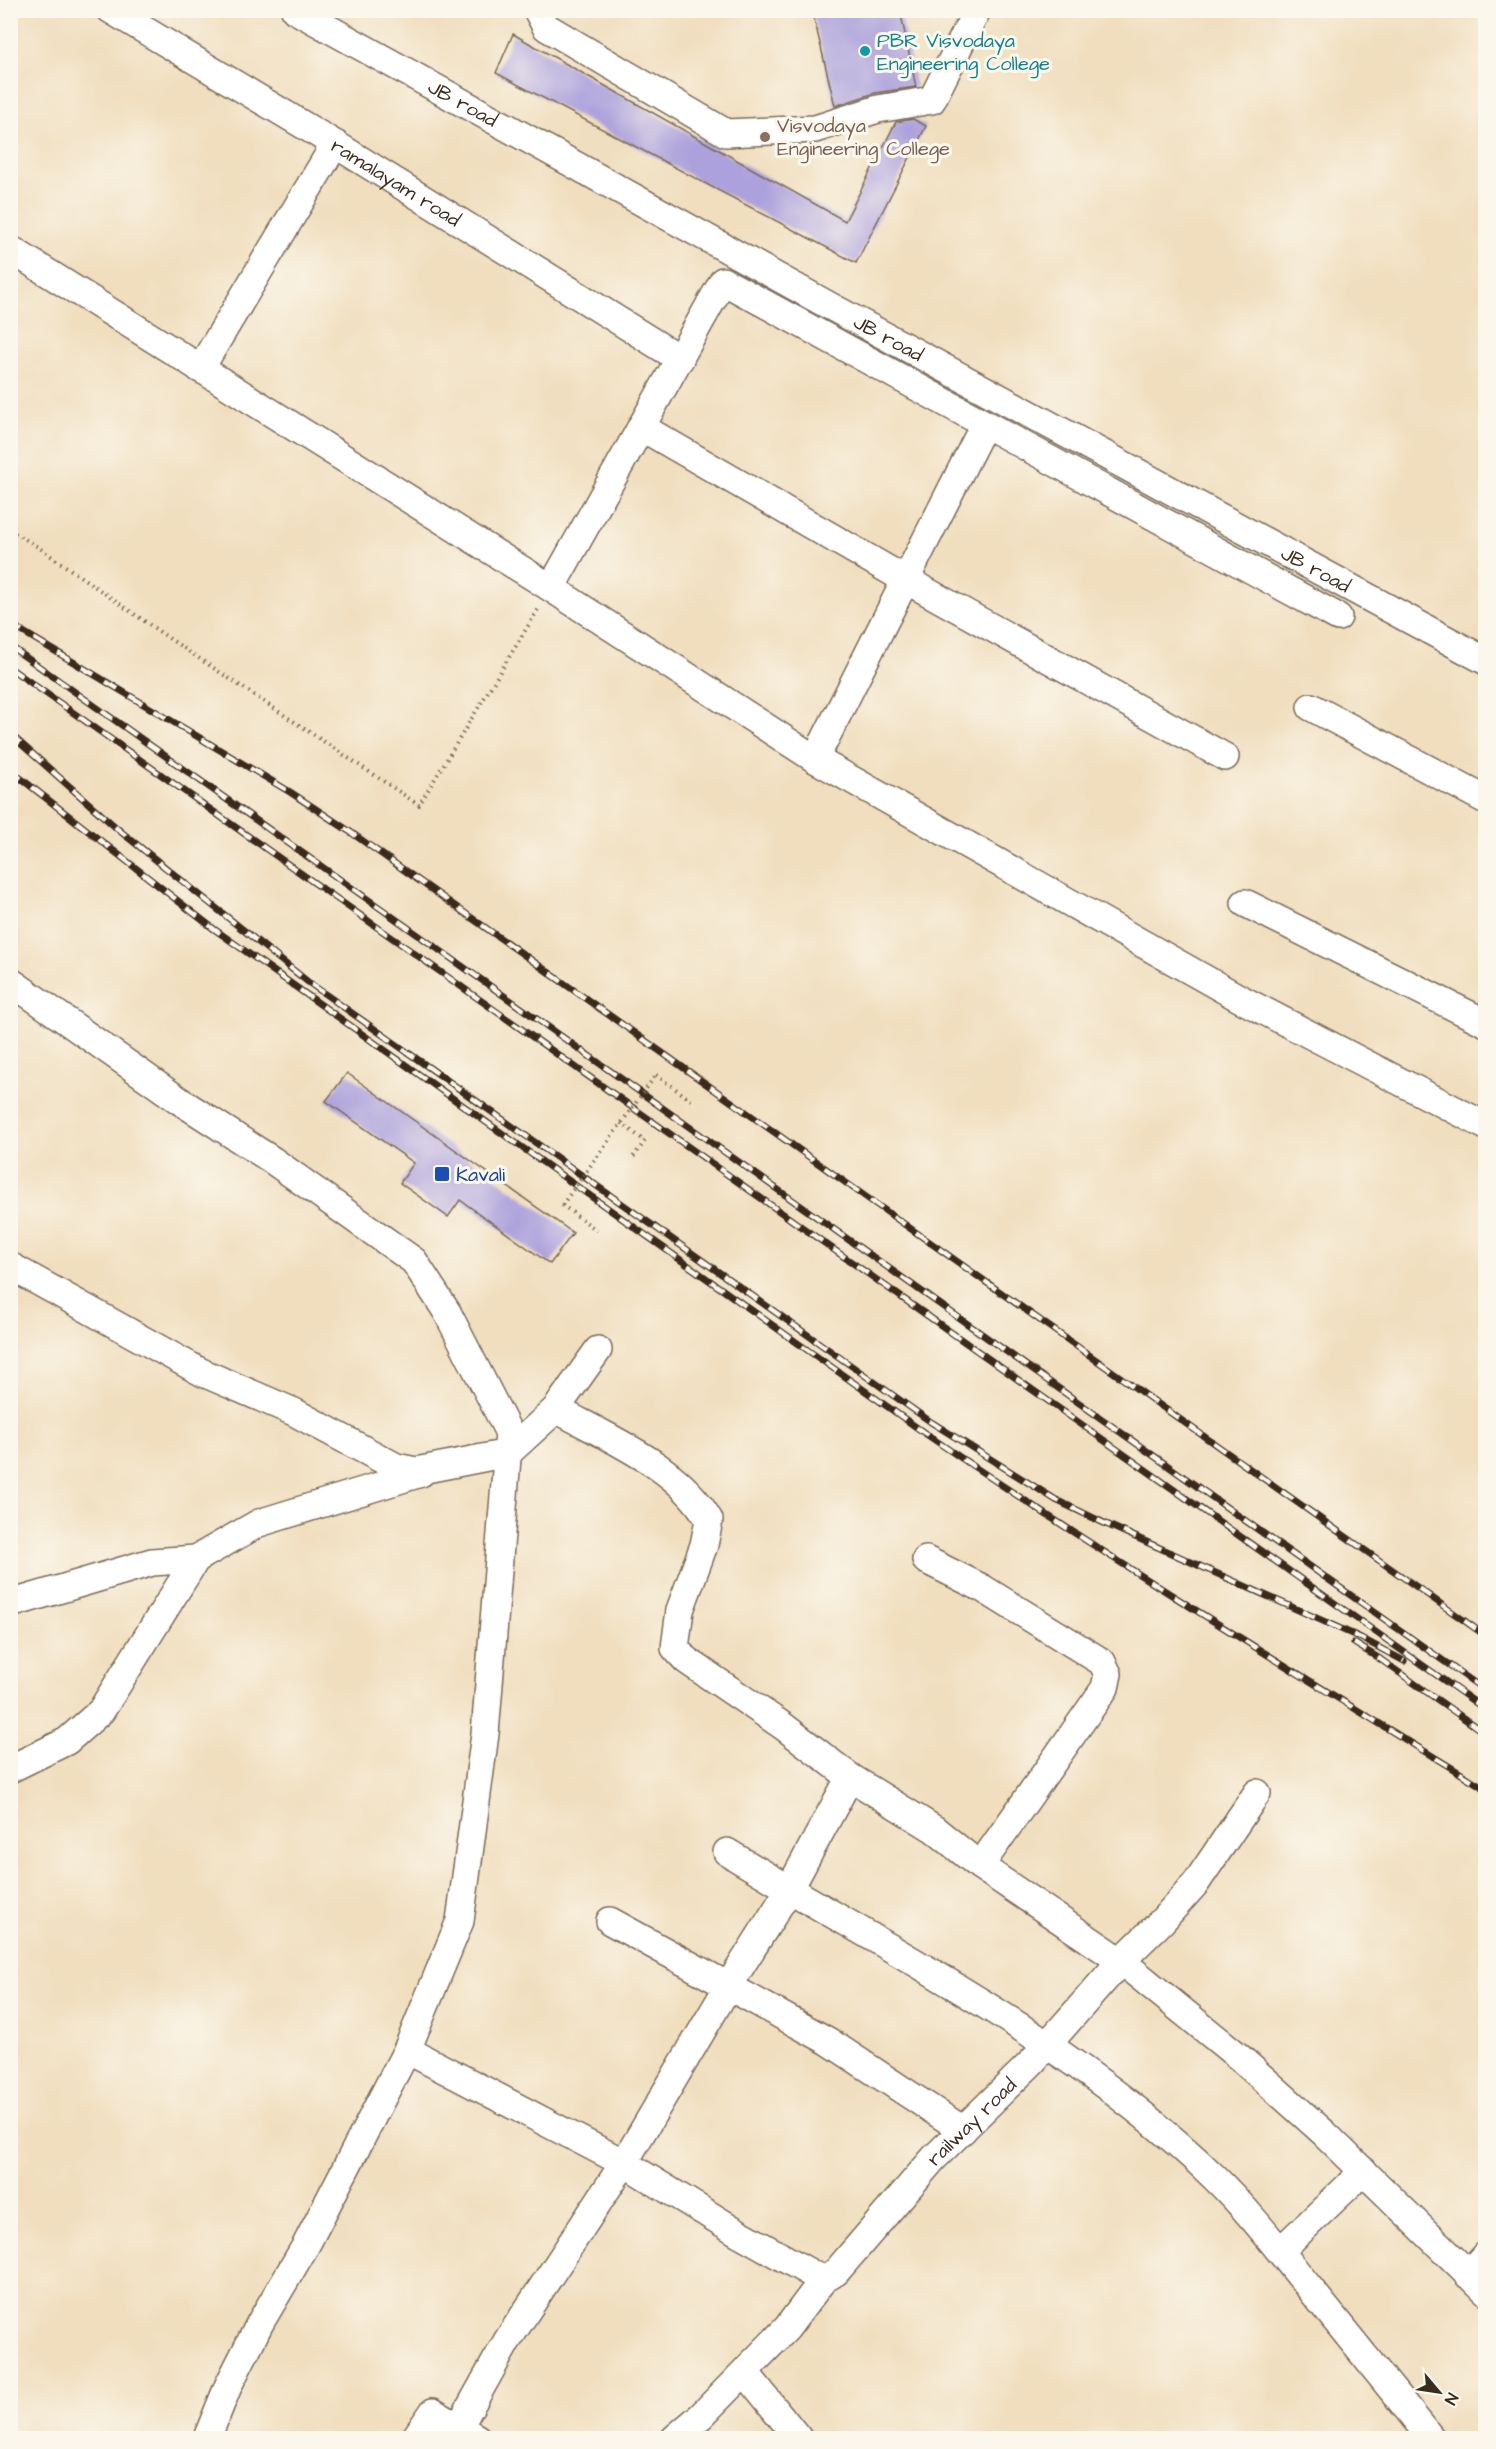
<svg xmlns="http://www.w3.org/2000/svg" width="1496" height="2449" font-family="'Architects Daughter',sans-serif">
<rect width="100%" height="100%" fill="#fbf7ec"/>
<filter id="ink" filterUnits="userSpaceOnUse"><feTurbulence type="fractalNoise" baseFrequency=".0167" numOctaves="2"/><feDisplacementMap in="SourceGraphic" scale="12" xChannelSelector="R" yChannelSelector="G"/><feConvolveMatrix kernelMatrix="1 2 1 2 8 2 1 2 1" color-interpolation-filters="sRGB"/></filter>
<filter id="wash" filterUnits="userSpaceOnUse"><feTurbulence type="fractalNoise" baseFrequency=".008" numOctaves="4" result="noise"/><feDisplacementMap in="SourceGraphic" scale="24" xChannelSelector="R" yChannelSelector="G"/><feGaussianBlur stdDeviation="1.35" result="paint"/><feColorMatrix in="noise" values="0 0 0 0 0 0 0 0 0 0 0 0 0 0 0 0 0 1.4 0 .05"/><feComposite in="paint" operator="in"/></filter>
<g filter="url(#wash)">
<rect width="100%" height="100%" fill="#f0debe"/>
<g id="blocks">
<!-- building -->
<g fill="#aca1dc">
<path d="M 812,10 L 900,10 L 916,87 L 875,93 L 835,106 Z"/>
<path d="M 513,34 L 845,221 L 896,122 L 913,119 L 926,126 L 856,263 L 496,73 Z"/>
<path d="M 347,1073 L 573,1233 L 550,1264 L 460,1200 L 448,1217 L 400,1183 L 414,1163 L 326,1101 Z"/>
</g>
</g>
</g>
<g filter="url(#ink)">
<use href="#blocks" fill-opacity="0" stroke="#7a6956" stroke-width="1.5"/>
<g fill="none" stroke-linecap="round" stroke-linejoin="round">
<defs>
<g id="minor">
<path id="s1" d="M 111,10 L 335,144 L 680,359"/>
<path id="s2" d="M 295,10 L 828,305 L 1486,661"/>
<path d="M 537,10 L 546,27 L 726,133 L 815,129 L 878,109 L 932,100 L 977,10"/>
<path d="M 10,249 L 551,588 L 815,759 L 1239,998 L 1486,1126"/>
<path d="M 200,369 L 335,144"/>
<path d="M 641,427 L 906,580 L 1225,757"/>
<path d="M 551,588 L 723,281 L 1338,617"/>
<path d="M 1311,707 L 1486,800"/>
<path d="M 815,759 L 984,425"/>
<path d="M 1245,903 L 1486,1023"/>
<path d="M 10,981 L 180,1101 L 272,1160 L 414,1261 L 447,1312 L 509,1433 L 485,1734 L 460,1921 L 407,2050 L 306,2245 L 260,2323 L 229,2384 L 207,2438"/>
<path d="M 10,1266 L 201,1372 L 294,1412 L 396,1467 L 416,1471 L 508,1453 L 556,1409 L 598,1350"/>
<path d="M 556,1409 C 608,1438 680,1467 709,1520 L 704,1545 L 680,1610 L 675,1648 L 686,1660 L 783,1726 L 850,1777 L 934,1829 L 980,1866 L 1121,1961 L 1239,2057 L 1324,2133 L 1486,2291"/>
<path d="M 926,1560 L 982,1588 L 1102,1662 L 1108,1674 L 1105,1688 L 980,1866"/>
<path d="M 10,1604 L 152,1562 L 196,1559 L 259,1523 L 421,1473"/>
<path d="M 10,1769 L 67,1741 L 101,1711 L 196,1559"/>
<path d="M 727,1852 C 890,1951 1077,2044 1214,2177 C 1249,2211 1278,2249 1308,2286 C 1349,2337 1390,2388 1431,2438"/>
<path d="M 610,1921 L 828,2041 L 963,2130"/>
<path d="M 407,2050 L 624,2163 L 739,2233 L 823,2280"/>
<path d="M 1280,2251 L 1364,2171"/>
<path d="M 1468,2275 L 1486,2255"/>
<path d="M 745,2372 L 798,2438"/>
<path d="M 459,2427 L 507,2341 L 624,2163 L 729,1985 L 789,1890 L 850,1777"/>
<path d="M 415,2438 L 433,2412 L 477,2438"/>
<path id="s3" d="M 675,2438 L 701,2416 L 787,2328 L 823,2280 L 836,2272 L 934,2158 L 1032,2062 L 1121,1961 L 1162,1921 L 1196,1883 L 1257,1793"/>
</g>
</defs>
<!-- minor casing -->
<use href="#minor" stroke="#7a6956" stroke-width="30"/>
<!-- path -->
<g stroke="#7a6956" stroke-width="4" stroke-dasharray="1.5 4.5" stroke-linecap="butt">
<path d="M 10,530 L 38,547 L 170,639 L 419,805 L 539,608"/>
<path d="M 656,1075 L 691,1100"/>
<path d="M 621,1123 L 645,1141 L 631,1160"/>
<path d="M 562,1205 L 598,1231"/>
</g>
<!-- minor -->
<use href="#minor" stroke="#fff" stroke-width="27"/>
<defs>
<g id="rail">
<path d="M 10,624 L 290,792 L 349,831 L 1486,1636"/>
<path d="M 10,646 L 1486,1691"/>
<path d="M 10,668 L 1486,1710"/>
<path d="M 10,734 L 120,831 L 308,982 L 931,1422 L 1056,1500 L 1104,1523 L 1361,1638 L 1404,1661"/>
<path d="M 10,770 L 214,929 L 926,1434 C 1108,1559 1297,1673 1486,1789"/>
<path d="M 1354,1643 L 1380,1659 L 1486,1734"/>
</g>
</defs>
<!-- rail casing -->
<use href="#rail" stroke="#3b2a1e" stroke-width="7"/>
<!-- rail -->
<use href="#rail" stroke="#fbf7ec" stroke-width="4.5" stroke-dasharray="14" stroke-linecap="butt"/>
<!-- path-bridge -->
<path stroke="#7a6956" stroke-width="4" stroke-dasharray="1.5 4.5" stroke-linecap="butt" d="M 562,1205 L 656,1075"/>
</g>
</g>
<!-- markers -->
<circle fill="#0f9aa8" stroke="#fbf7ec" stroke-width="2" cx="865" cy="51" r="6"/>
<circle fill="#8d6e63" stroke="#fbf7ec" stroke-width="2" cx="765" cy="137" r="6"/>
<rect fill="#1a4fb4" stroke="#fbf7ec" stroke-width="2" x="434" y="1166" width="16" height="16" rx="3"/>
<g text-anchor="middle" stroke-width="6" stroke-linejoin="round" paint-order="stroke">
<!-- culture labels -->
<g font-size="20" fill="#0d838f" stroke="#fbf7ec" text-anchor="start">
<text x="877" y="47">PBR Visvodaya<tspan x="877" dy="23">Engineering College</tspan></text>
</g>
<!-- street labels -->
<g font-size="20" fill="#3b2a1e" stroke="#fbf7ec">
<text dy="7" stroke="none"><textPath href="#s2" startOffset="192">JB road</textPath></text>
<text dy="7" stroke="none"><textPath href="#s1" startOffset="333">ramalayam road</textPath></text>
<text dy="7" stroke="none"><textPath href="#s2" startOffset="678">JB road</textPath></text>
<text dy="7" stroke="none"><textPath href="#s2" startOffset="1164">JB road</textPath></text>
<text dy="7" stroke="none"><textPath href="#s3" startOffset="435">railway road</textPath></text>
</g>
<!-- education labels -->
<g font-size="20" fill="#785e54" stroke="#fbf7ec" text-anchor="start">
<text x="777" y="132">Visvodaya<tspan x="777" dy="23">Engineering College</tspan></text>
</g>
<!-- transit labels -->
<g font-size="20" fill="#164399" stroke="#fbf7ec" text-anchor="start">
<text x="456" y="1181">Kavali</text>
</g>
</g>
<!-- margin -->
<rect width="1496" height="2449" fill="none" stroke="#fbf7ec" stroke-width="36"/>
<!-- north arrow -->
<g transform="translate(1439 2392) rotate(119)" stroke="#fbf7ec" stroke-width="4.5" paint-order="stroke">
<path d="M0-4.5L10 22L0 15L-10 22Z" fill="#3b2a1e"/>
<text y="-9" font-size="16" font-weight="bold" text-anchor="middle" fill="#3b2a1e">N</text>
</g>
</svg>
